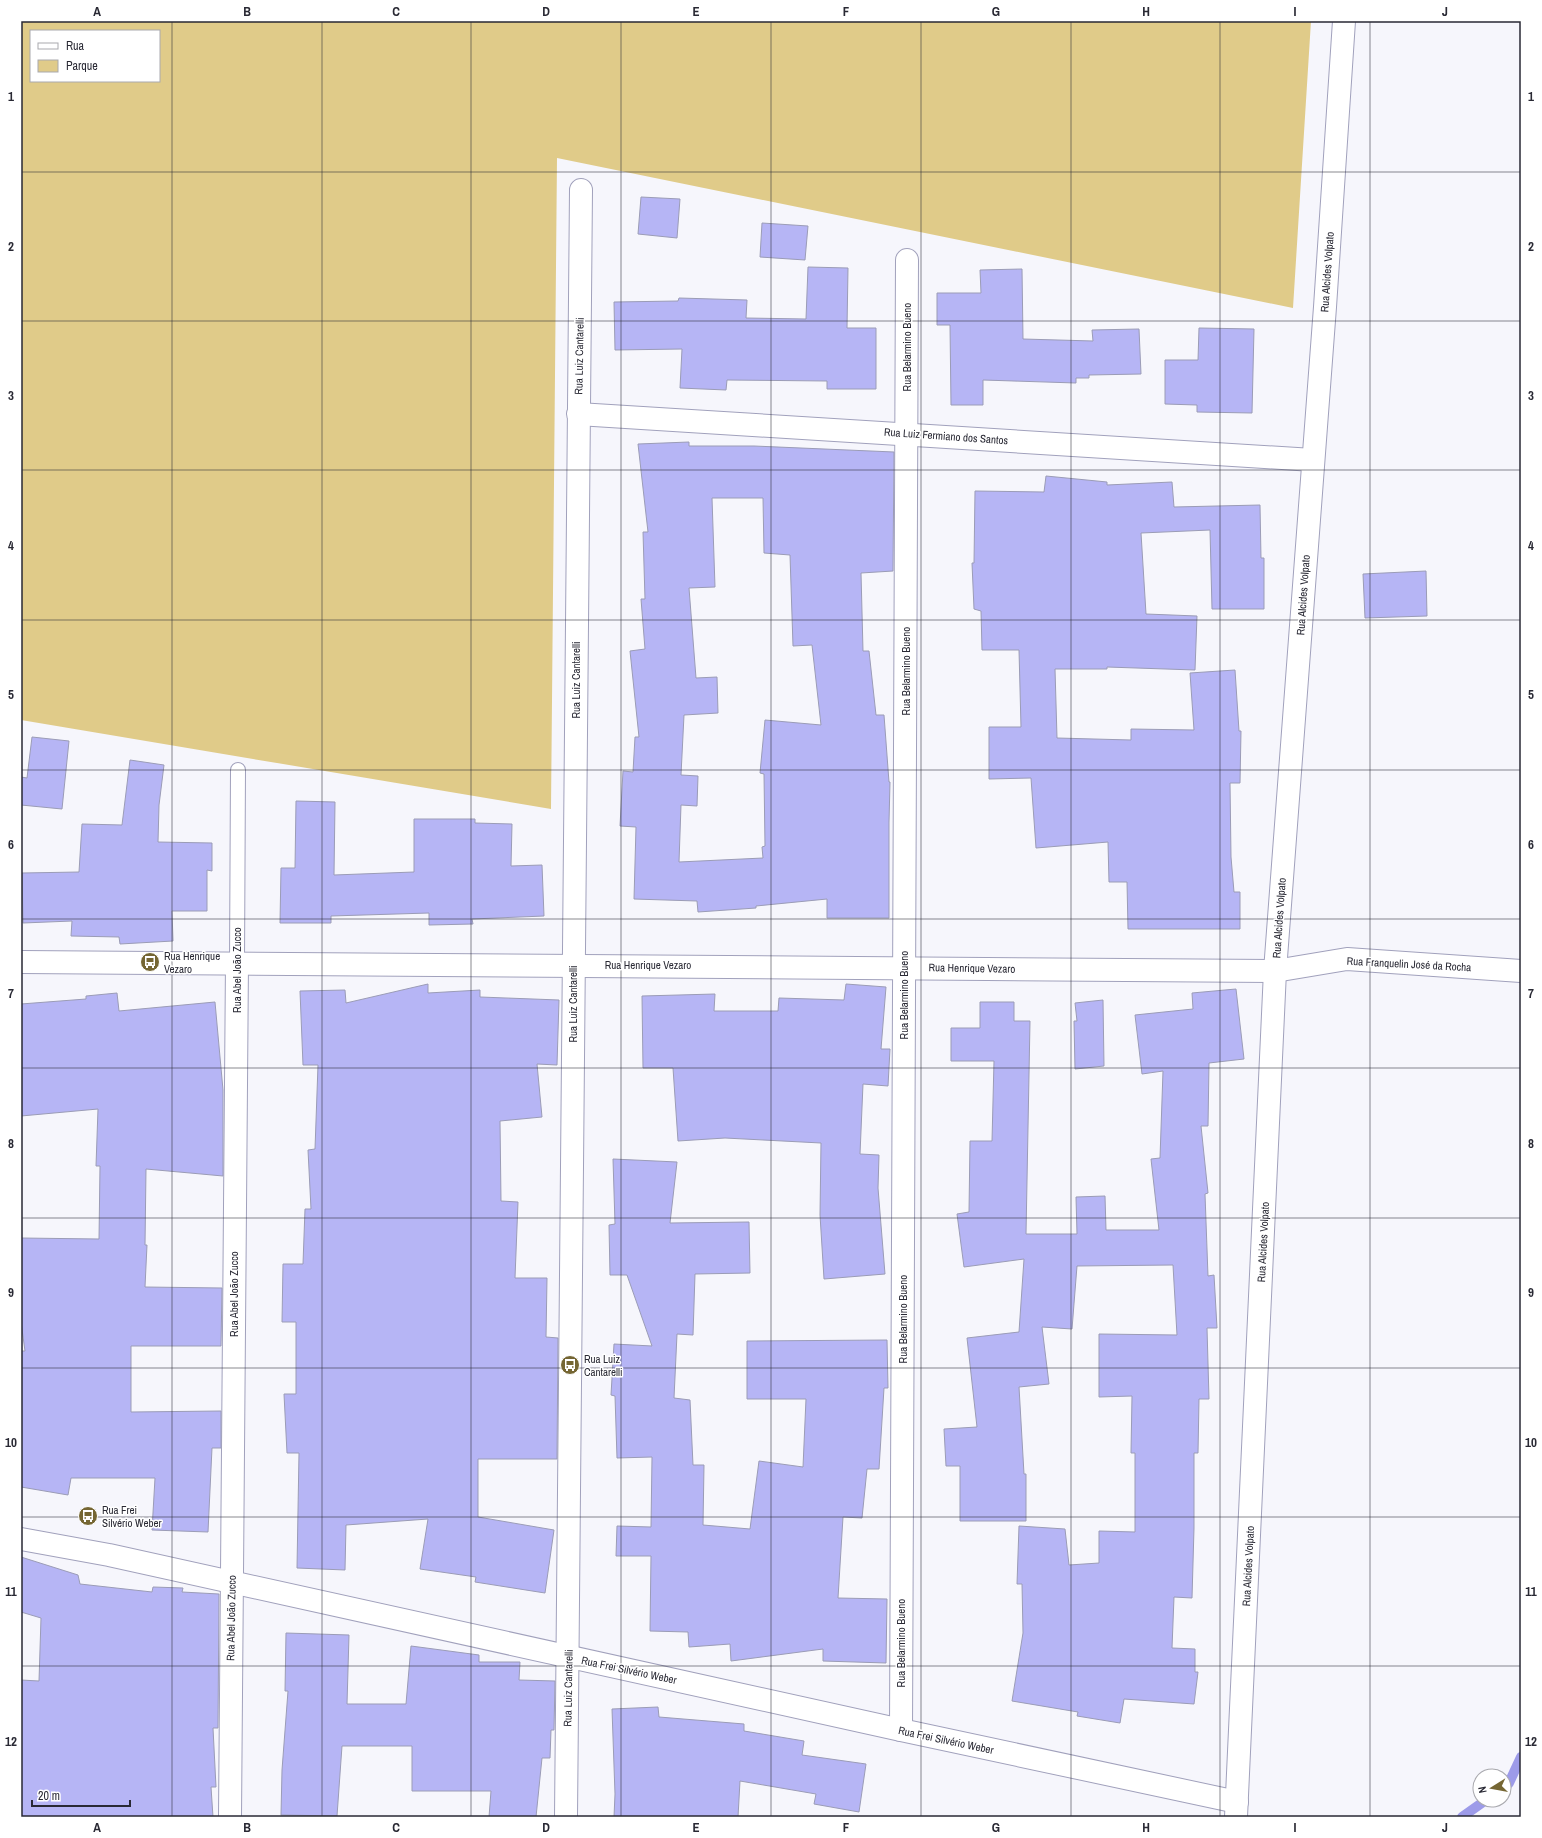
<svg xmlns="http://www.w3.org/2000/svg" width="1542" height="1838" font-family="'Archivo Narrow',sans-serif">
<rect width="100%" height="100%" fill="#f6f6fc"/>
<!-- green -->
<path fill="#e0cb89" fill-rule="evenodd" d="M 21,21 L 1311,21 L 1293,308 L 557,158 L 551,809 L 21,720 ZM 31,31 L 159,31 L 159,81 L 31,81 Z"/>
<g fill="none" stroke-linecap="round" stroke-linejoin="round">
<!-- stream -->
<g stroke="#9d9be9" stroke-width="10">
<path d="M 1504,1787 L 1509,1783 L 1521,1757"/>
<path d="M 1462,1817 L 1486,1800"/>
</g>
</g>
<!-- building -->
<g fill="#b6b5f5" stroke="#9b9cb6" fill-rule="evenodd">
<path d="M 641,197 L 680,199 L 677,238 L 638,234 Z"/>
<path d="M 762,223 L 808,226 L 805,260 L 760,257 Z"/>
<path d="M 808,267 L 848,268 L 847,328 L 876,328 L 876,389 L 827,389 L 827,381 L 727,380 L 726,390 L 680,388 L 682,349 L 615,350 L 614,302 L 678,301 L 679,298 L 747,300 L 746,318 L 806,319 Z"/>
<path d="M 1022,269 L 1023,339 L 1093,341 L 1092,330 L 1139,329 L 1141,374 L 1089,375 L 1089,378 L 1076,378 L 1076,383 L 983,380 L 983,405 L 951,405 L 950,325 L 937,325 L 937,293 L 981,293 L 980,270 Z"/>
<path d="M 1199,328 L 1254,329 L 1252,413 L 1197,412 L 1197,405 L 1165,404 L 1165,360 L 1198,360 Z"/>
<path d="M 689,442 L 689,446 L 754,446 L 894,452 L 893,571 L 861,573 L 863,651 L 869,651 L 876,715 L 884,715 L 889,782 L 890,782 L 889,822 L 889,918 L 827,918 L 827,899 L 756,906 L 756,908 L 698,912 L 697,901 L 634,899 L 636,827 L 620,826 L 623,771 L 633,772 L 635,737 L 639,737 L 630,651 L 645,649 L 641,599 L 645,599 L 643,532 L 648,532 L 638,444 ZM 712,498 L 763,498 L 764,553 L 790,555 L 793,646 L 812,645 L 821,725 L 765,720 L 760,773 L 764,774 L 765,846 L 762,847 L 763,858 L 679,862 L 681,805 L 697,806 L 698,776 L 681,775 L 684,715 L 718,713 L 717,677 L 696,678 L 689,588 L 715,587 Z"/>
<path d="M 1046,476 L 1107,482 L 1107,485 L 1172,482 L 1174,507 L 1260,505 L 1261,558 L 1264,558 L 1264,609 L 1212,609 L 1210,530 L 1141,533 L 1146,614 L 1197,616 L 1195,670 L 1107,667 L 1107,669 L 1055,669 L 1057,738 L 1131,740 L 1131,729 L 1194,730 L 1190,673 L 1235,670 L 1239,731 L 1241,731 L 1240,783 L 1230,783 L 1231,857 L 1234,892 L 1240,892 L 1240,929 L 1128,929 L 1127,882 L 1109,882 L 1108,842 L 1036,848 L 1031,778 L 989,779 L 989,727 L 1021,727 L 1019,650 L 982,650 L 981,611 L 974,609 L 972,563 L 974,563 L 975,491 L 1044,492 Z"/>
<path d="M 1426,571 L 1427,616 L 1365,618 L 1363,574 Z"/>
<path d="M 32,737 L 69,741 L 62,809 L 21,805 L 21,777 L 27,778 Z"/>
<path d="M 130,760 L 164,765 L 159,805 L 158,842 L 212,843 L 212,871 L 207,870 L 207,911 L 172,911 L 173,941 L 120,944 L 119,937 L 71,936 L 72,921 L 23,923 L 22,873 L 79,872 L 82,824 L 122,825 Z"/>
<path d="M 296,801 L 335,802 L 334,875 L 414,872 L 414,819 L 475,819 L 475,823 L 512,824 L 511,866 L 542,865 L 544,916 L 472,919 L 473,924 L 429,925 L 429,913 L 331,916 L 331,923 L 280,923 L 281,868 L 295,868 Z"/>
<path d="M 428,984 L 428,993 L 480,990 L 480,997 L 559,1000 L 557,1065 L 537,1064 L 542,1117 L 500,1121 L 501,1201 L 518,1202 L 515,1278 L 547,1278 L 546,1337 L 558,1338 L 557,1459 L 478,1459 L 478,1517 L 554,1530 L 545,1593 L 475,1582 L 476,1577 L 420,1569 L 428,1519 L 346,1525 L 345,1570 L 297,1568 L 299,1453 L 287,1453 L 284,1394 L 296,1394 L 296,1322 L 282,1322 L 283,1264 L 303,1264 L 305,1209 L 311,1209 L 308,1150 L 315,1149 L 318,1065 L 303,1065 L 300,991 L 345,990 L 346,1003 Z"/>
<path d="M 846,984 L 886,987 L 881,1049 L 890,1049 L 888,1086 L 863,1084 L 860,1154 L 879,1155 L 878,1188 L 885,1274 L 824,1279 L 820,1215 L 821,1143 L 725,1138 L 678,1141 L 673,1068 L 643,1068 L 642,996 L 715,994 L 714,1011 L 778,1011 L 779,998 L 844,1000 Z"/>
<path d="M 1236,989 L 1244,1059 L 1209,1063 L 1208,1126 L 1201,1126 L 1208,1193 L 1205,1194 L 1208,1276 L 1214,1275 L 1217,1328 L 1207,1328 L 1209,1399 L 1199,1399 L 1198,1453 L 1194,1453 L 1194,1528 L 1192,1598 L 1174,1597 L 1172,1648 L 1195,1649 L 1195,1672 L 1198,1672 L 1194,1704 L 1124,1699 L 1120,1723 L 1077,1716 L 1078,1712 L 1012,1701 L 1023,1633 L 1022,1584 L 1017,1584 L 1019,1526 L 1065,1529 L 1069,1565 L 1099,1563 L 1099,1531 L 1135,1532 L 1135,1453 L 1131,1453 L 1132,1396 L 1099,1397 L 1099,1334 L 1177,1335 L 1173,1265 L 1077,1266 L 1072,1329 L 1042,1327 L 1049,1384 L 1019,1387 L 1024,1474 L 1026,1474 L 1026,1521 L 960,1521 L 960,1466 L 946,1466 L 944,1429 L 977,1427 L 967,1338 L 1019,1332 L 1024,1259 L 964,1267 L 957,1214 L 969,1212 L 970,1141 L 992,1141 L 994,1061 L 951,1061 L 951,1028 L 980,1028 L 980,1002 L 1014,1002 L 1014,1021 L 1030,1021 L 1026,1234 L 1077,1234 L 1076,1197 L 1105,1196 L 1106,1230 L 1159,1230 L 1151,1159 L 1160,1158 L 1163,1071 L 1142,1074 L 1135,1015 L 1193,1009 L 1192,993 Z"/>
<path d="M 117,993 L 119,1011 L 215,1002 L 223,1090 L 223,1176 L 146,1169 L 145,1245 L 147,1245 L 145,1287 L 222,1288 L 221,1346 L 131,1346 L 131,1412 L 221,1411 L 221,1448 L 212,1448 L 208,1532 L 152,1530 L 155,1478 L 71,1478 L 68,1495 L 21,1487 L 21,1351 L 25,1351 L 21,1322 L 21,1238 L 99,1239 L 100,1166 L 96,1166 L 98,1109 L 21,1116 L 21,1004 L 86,999 L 86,996 Z"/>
<path d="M 1103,1000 L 1104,1066 L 1075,1069 L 1074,1021 L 1077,1021 L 1075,1003 Z"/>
<path d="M 613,1159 L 677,1162 L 670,1223 L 749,1222 L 750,1273 L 695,1274 L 693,1335 L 677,1334 L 674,1398 L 690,1400 L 693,1465 L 704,1465 L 703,1525 L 750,1529 L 759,1461 L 803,1467 L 806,1399 L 747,1399 L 747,1341 L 887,1340 L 888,1388 L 884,1388 L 879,1469 L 867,1469 L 862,1518 L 843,1517 L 838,1598 L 887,1599 L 886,1663 L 823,1661 L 823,1649 L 731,1661 L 730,1644 L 689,1647 L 688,1632 L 650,1631 L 651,1556 L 616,1556 L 617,1526 L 651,1527 L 652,1457 L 617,1458 L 615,1396 L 611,1395 L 614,1344 L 652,1346 L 627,1275 L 610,1275 L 609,1225 L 615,1224 Z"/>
<path d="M 21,1557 L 78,1575 L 80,1584 L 152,1592 L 153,1587 L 183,1588 L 182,1592 L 219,1594 L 218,1728 L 213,1728 L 216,1787 L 211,1787 L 213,1817 L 21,1817 L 21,1680 L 39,1681 L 41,1618 L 21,1612 Z"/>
<path d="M 286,1633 L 349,1635 L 347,1704 L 406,1704 L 411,1646 L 479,1655 L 479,1662 L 520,1662 L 519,1680 L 555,1681 L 554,1730 L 551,1730 L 550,1758 L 542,1758 L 536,1817 L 489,1817 L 491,1791 L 412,1791 L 412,1746 L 342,1746 L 337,1816 L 281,1815 L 282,1770 L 288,1691 L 285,1691 Z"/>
<path d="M 658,1707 L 659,1717 L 744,1724 L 744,1731 L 804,1741 L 802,1755 L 866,1764 L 859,1812 L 814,1804 L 816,1794 L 740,1781 L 738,1817 L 614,1817 L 615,1794 L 612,1709 Z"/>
</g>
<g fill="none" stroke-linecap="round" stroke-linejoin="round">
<defs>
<path id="lane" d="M 237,962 L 238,770"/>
<g id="street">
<path d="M 578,414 L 1313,460"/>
<path d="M 21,962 L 1275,971 L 1347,959 L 1521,971"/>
<path d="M 21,1539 L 109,1555 L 901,1730 L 1237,1802"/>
<path d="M 901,1730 L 907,260"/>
<path d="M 230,1817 L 237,962"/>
<path d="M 566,1817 L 581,190"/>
<path d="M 1236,1817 L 1275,971 L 1325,307 L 1344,21"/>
</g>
</defs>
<!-- lane casing -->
<use href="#lane" stroke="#a1a1bc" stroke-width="16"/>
<!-- street casing -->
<use href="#street" stroke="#a1a1bc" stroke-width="24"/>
<!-- lane -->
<use href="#lane" stroke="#fff" stroke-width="14"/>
<!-- street -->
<use href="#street" stroke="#fff" stroke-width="22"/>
</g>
<!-- grid -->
<path fill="none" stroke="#292934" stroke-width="1" stroke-opacity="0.55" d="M 172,21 L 172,1817M 322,21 L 322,1817M 471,21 L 471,1817M 621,21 L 621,1817M 771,21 L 771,1817M 921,21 L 921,1817M 1071,21 L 1071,1817M 1220,21 L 1220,1817M 1370,21 L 1370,1817M 21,172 L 1521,172M 21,321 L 1521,321M 21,470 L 1521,470M 21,620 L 1521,620M 21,770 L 1521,770M 21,919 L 1521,919M 21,1068 L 1521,1068M 21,1218 L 1521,1218M 21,1368 L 1521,1368M 21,1517 L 1521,1517M 21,1666 L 1521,1666"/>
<!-- icons -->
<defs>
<symbol id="bus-disc" viewBox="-11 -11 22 22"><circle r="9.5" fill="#756633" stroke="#fff"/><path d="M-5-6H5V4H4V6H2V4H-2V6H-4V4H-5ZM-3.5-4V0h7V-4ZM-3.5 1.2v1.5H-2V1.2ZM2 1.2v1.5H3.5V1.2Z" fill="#fff"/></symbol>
</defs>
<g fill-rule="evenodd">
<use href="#bus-disc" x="139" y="951" width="22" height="22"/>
<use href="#bus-disc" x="559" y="1354" width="22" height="22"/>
<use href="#bus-disc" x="77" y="1505" width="22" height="22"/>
</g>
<g text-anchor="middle" stroke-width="3" stroke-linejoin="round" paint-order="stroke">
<!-- street labels -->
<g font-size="11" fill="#292934" stroke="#fff">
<text transform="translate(1327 272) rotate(-86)" y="4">Rua Alcides Volpato</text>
<text transform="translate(907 347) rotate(-90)" y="4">Rua Belarmino Bueno</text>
<text transform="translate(579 356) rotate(-89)" y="4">Rua Luiz Cantarelli</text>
<text transform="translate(946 436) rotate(4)" y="4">Rua Luiz Fermiano dos Santos</text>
<text transform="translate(1303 595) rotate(-86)" y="4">Rua Alcides Volpato</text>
<text transform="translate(906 671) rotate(-90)" y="4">Rua Belarmino Bueno</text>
<text transform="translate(576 680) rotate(-90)" y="4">Rua Luiz Cantarelli</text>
<text transform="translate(1279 918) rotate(-86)" y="4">Rua Alcides Volpato</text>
<text transform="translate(1409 964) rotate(3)" y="4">Rua Franquelin José da Rocha</text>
<text x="648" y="969">Rua Henrique Vezaro</text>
<text transform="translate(972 968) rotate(1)" y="4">Rua Henrique Vezaro</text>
<text transform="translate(237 970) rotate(-90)" y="4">Rua Abel João Zucco</text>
<text transform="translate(904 995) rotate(-90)" y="4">Rua Belarmino Bueno</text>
<text transform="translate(573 1004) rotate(-90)" y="4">Rua Luiz Cantarelli</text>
<text transform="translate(1263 1242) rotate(-87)" y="4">Rua Alcides Volpato</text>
<text transform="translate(234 1294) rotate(-90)" y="4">Rua Abel João Zucco</text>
<text transform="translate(903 1319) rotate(-90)" y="4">Rua Belarmino Bueno</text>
<text transform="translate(1248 1566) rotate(-87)" y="4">Rua Alcides Volpato</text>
<text transform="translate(231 1618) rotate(-89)" y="4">Rua Abel João Zucco</text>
<text transform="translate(901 1643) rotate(-90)" y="4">Rua Belarmino Bueno</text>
<text transform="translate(629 1670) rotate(12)" y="4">Rua Frei Silvério Weber</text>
<text transform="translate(568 1688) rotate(-89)" y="4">Rua Luiz Cantarelli</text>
<text transform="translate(946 1740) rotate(12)" y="4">Rua Frei Silvério Weber</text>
</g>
<!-- poi labels -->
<g font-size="11" fill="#292934" stroke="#fff" text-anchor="start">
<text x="164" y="960">Rua Henrique<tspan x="164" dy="13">Vezaro</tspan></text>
<text x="584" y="1363">Rua Luiz<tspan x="584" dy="13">Cantarelli</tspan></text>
<text x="102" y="1514">Rua Frei<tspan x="102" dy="13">Silvério Weber</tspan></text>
</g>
</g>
<!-- border -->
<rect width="1542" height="1838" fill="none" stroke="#ffffff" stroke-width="44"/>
<!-- legend -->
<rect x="30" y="30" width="130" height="52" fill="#ffffff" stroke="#a9a9ae"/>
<rect x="38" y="43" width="20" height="6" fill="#ffffff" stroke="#a9a9ae"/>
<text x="66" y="50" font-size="12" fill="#292934">Rua</text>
<rect x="38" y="60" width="20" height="12" fill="#e0cb89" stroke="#a9a9ae"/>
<text x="66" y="70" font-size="12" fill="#292934">Parque</text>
<!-- north arrow -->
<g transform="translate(1492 1788) rotate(259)"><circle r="19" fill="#ffffff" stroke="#a9a9ae"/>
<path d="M0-3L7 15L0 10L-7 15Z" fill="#756633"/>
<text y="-6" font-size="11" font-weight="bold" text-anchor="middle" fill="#292934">N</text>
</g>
<!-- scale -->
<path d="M32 1800v6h98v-6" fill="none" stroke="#292934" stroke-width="2"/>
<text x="38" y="1800" font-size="12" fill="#292934" stroke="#ffffff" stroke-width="3" paint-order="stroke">20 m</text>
<rect x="22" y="22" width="1498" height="1794" fill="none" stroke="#292934" stroke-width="1.5"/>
<g font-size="13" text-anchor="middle" font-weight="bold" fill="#292934">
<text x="97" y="16">A</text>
<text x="247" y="16">B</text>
<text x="396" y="16">C</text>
<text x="546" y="16">D</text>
<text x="696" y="16">E</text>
<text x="846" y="16">F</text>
<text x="996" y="16">G</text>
<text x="1146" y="16">H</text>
<text x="1295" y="16">I</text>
<text x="1445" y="16">J</text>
<text x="11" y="101">1</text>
<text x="1531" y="101">1</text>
<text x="11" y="251">2</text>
<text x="1531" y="251">2</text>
<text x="11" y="400">3</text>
<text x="1531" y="400">3</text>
<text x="11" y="550">4</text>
<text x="1531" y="550">4</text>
<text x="11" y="699">5</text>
<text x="1531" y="699">5</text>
<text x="11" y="849">6</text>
<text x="1531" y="849">6</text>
<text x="11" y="998">7</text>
<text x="1531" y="998">7</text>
<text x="11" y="1148">8</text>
<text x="1531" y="1148">8</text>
<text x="11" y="1297">9</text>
<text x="1531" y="1297">9</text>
<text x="11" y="1447">10</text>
<text x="1531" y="1447">10</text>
<text x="11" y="1596">11</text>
<text x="1531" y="1596">11</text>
<text x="11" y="1746">12</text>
<text x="1531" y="1746">12</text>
<text x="97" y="1832">A</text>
<text x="247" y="1832">B</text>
<text x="396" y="1832">C</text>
<text x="546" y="1832">D</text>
<text x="696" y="1832">E</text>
<text x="846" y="1832">F</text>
<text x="996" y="1832">G</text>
<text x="1146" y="1832">H</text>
<text x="1295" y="1832">I</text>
<text x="1445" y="1832">J</text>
</g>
</svg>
